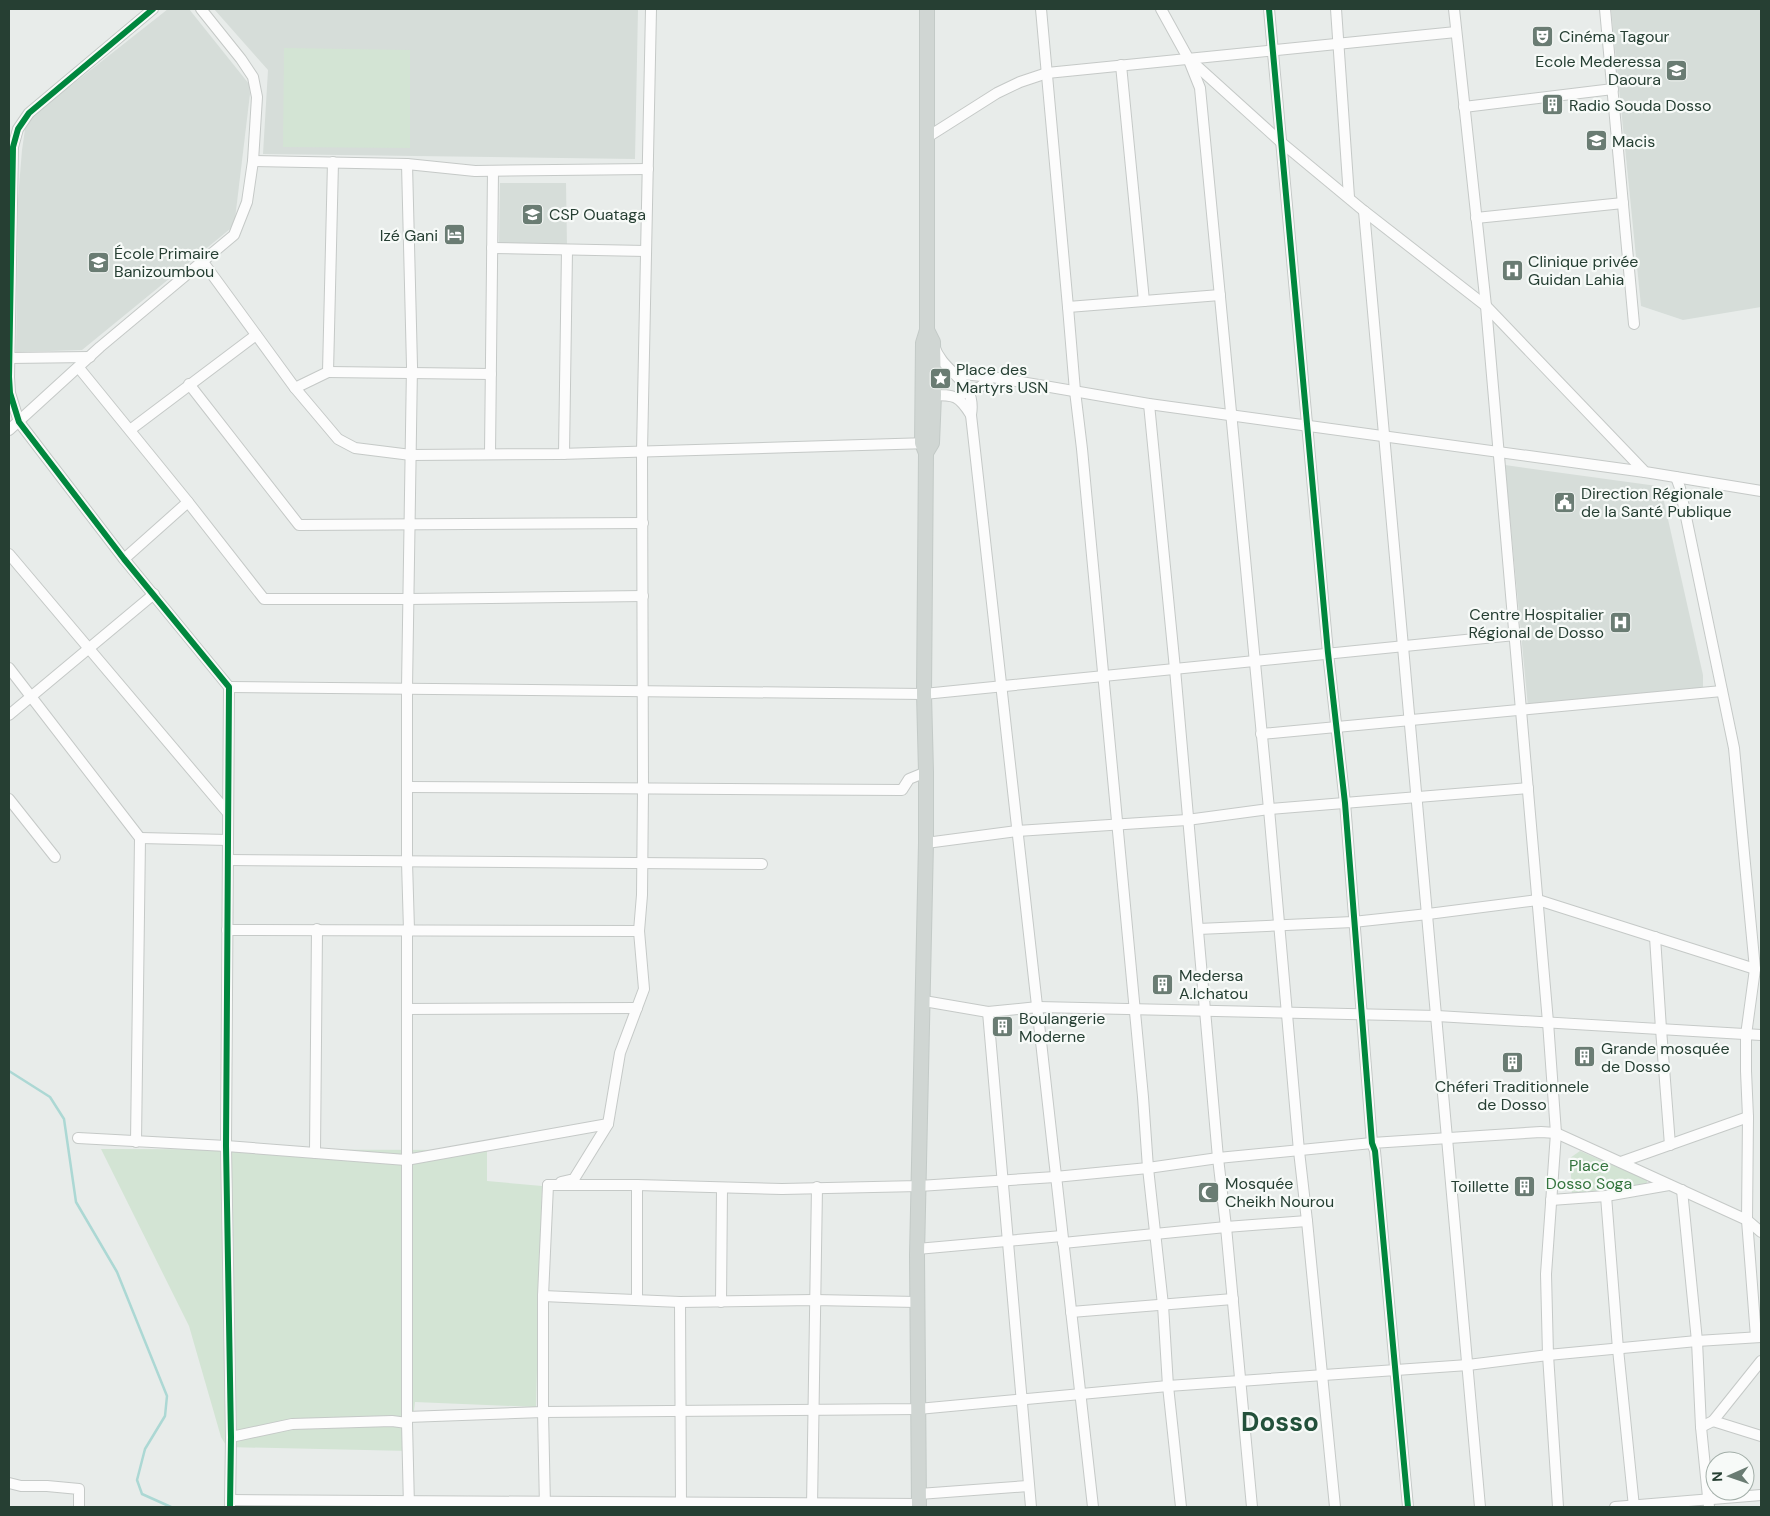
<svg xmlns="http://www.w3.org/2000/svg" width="1770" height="1516" font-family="'DM Sans',sans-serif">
<rect width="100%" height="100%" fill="#e8ecea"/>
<!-- built -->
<g fill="#d6ddd9">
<path d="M 168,9 L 189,9 L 249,84 L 250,94 L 235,219 L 230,229 L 82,350 L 16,352 L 18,199 L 22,150 L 25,129 L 36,113 Z"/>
<path d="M 214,9 L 638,9 L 635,159 L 263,154 L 268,70 Z"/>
<path d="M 1611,9 L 1761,9 L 1761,307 L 1683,320 L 1641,306 Z"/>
<path d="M 500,183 L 566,183 L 567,246 L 499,245 Z"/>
<path d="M 1505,465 L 1657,486 L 1663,497 L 1703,675 L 1703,690 L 1528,707 Z"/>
</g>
<!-- green -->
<g fill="#d3e4d4">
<path d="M 284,48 L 410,50 L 410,148 L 283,147 Z"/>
<path d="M 101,1149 L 487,1150 L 487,1181 L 542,1186 L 536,1407 L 415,1402 L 409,1451 L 227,1447 L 221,1437 L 189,1326 Z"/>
<path d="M 1580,1151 L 1647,1180 L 1647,1184 L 1572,1194 L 1570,1158 Z"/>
</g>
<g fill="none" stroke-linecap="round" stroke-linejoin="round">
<!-- stream -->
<path stroke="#acd8d4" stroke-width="2.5" d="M 9,1071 L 50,1097 L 64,1119 L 76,1202 L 117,1272 L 167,1396 L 165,1416 L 145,1449 L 137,1480 L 142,1494 L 171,1507"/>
<defs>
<g id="minor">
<path d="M 153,9 L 29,113 L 18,129 L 13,147 L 9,377 L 10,393 L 19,422 L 124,559 L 229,687 L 226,1146 L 231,1437 L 230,1507"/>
<path d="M 1041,9 L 1068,307 L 1075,391 L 1082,449 L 1143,1097 L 1148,1168 L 1163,1305 L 1168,1386 L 1181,1507"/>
<path d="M 1161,9 L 1188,58 L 1282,143 L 1364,211 L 1486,306 L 1645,472 L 1761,491"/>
<path d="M 1269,9 L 1328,653 L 1345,803 L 1372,1143 L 1375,1151 L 1408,1507"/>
<path d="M 1336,9 L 1349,197"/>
<path d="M 1454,9 L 1486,306 L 1548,1022 L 1556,1133 L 1546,1274 L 1548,1355 L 1558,1507"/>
<path d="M 1605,9 L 1634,324"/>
<path d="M 1188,58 L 1200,88 L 1269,809 L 1299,1151 L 1307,1221 L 1335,1507"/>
<path d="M 1121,65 L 1144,301"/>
<path d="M 1464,107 L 1613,89"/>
<path d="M 926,138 L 997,93 L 1020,82 L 1047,73 L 1456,32"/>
<path d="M 253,161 L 407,164 L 475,171 L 648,169"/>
<path d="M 407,164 L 412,366 L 407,688 L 407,862 L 409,930 L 407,935 L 407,1423 L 409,1507"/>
<path d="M 1364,211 L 1480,1507"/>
<path d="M 1476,218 L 1623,203"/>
<path d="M 492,248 L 646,251"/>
<path d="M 203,262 L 295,388 L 338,439 L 355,448 L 411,455 L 559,454 L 929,443"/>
<path d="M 1068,307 L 1220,295"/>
<path d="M 934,346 C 944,375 977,379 971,415 L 1093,1507"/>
<path d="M 9,358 L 90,357"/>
<path d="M 79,368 L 188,502 L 264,599 L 409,599 L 643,596"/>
<path d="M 328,372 L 491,374"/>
<path d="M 953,373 L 992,377 L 1149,404 L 1645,472"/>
<path d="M 189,384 L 299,525 L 643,523"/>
<path d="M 295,388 L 328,372 L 333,162"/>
<path d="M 963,394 L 980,387 L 992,377"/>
<path d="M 929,395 C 954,395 958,394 971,415"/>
<path d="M 1149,404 L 1175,669 L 1218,1158 L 1226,1227 L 1252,1507"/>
<path d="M 9,430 L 100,347 L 234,235 L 247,202 L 253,161 L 257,97 L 253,77 L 241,59 L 201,9"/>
<path d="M 130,430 L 256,335"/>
<path d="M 490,454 L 493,171"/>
<path d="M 564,454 L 567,250"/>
<path d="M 1676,477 L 1680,488 L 1734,748 L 1755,969 L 1746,1035 L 1746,1071 L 1748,1117 L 1747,1220 L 1756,1337"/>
<path d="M 9,554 L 228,813"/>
<path d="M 124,559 L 188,502"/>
<path d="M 9,668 L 140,838 L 136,1142"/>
<path d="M 229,687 L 924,694 L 1515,635"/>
<path d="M 9,715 L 154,594"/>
<path d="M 1261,734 L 1722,691"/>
<path d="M 407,787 L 902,790 L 909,779 L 926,772"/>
<path d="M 9,799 L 55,857"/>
<path d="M 140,838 L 228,840"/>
<path d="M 926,843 L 1017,831 L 1187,820 L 1269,809 L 1528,788"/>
<path d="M 228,860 L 762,864"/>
<path d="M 1198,929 L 1353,922 L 1428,914 L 1538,900 L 1755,969"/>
<path d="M 227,930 L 639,931"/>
<path d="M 1655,937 L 1661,1029 L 1670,1145"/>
<path d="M 924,1001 L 988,1012 L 1038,1007 L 1437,1016 L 1761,1035"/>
<path d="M 407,1009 L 637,1008"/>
<path d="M 988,1012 L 1031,1507"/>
<path d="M 78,1138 L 226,1146 L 406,1160 L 608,1124"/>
<path d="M 315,1153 L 317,929"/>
<path d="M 1621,1162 L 1748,1117"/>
<path d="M 561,1182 L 574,1179 L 608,1124 L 620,1053 L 644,989 L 639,931 L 642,895 L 643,789 L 642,451 L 651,9"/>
<path d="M 548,1185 L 637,1185 L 782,1189 L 919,1186 L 1055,1177 L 1148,1168 L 1218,1158 L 1372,1143 L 1541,1132 L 1556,1133 L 1747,1220 L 1761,1232"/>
<path d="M 1682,1190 L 1697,1341 L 1701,1427 L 1709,1507"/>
<path d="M 1606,1196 L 1618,1349 L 1634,1507"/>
<path d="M 1551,1200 L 1606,1196 L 1669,1185"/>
<path d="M 1063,1243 L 1226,1227 L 1307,1221"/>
<path d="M 917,1249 L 1062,1236"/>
<path d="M 543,1296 L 680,1302 L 814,1300 L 917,1302"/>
<path d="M 637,1300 L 637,1185"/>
<path d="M 680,1302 L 681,1507"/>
<path d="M 721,1302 L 722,1188"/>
<path d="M 1071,1312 L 1233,1299"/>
<path d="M 407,1417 L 543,1412 L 918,1409 L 1168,1386 L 1468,1365 L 1548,1355 L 1697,1341 L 1761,1337"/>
<path d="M 1713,1421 L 1761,1436"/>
<path d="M 1701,1427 L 1713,1421 L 1761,1361"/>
<path d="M 231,1437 L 292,1424 L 392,1421 L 407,1423"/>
<path d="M 9,1483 L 21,1486 L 47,1486 L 79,1489 L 79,1507"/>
<path d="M 919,1494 L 1028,1486"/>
<path d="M 230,1500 L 919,1504"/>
<path d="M 545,1507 L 543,1412 L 543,1296 L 548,1185"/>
<path d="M 812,1507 L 817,1187"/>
<path d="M 1615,1507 L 1761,1495"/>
</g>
<g id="major">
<path d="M 926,453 L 932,443 L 934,395 L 933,342 L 927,330"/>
<path d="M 919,1507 L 917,1255 L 926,843 L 926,772 L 924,694 L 926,453 L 922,443 L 923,343 L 927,330 L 927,9"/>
</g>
</defs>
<!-- minor casing -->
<use href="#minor" stroke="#c5c9c7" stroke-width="12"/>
<!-- major casing -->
<use href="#major" stroke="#c3cac7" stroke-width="16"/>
<!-- minor -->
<use href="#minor" stroke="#fcfcfc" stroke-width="10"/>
<!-- major -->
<use href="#major" stroke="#d0d6d3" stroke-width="14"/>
<defs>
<g id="cycleway">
<path d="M 153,9 L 29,113 L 18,129 L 13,147 L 9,377 L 10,393 L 19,422 L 124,559 L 229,687 L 226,1146 L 231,1437 L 230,1507"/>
<path d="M 1269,9 L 1328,653 L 1345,803 L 1372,1143 L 1375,1151 L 1408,1507"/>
</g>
</defs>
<!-- cycleway casing -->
<use href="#cycleway" stroke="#f7faf8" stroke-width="9"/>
<!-- cycleway -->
<use href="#cycleway" stroke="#00873e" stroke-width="6"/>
</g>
<!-- icons -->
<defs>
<symbol id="theatre-square" viewBox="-11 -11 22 22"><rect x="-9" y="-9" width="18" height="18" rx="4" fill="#6a7c73" stroke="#f7faf8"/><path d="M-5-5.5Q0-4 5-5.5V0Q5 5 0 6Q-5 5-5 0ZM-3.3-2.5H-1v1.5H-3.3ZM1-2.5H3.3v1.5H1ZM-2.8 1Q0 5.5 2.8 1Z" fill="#fff"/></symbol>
<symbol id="school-square" viewBox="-11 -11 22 22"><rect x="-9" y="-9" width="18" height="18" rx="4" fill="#6a7c73" stroke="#f7faf8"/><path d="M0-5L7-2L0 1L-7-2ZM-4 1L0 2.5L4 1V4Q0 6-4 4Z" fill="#fff"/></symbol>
<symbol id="building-square" viewBox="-11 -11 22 22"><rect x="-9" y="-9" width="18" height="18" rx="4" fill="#6a7c73" stroke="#f7faf8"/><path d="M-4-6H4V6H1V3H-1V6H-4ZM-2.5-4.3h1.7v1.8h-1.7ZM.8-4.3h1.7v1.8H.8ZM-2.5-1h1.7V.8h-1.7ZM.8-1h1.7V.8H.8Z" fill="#fff"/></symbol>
<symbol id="hotel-square" viewBox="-11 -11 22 22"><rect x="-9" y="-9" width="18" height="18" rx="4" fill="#6a7c73" stroke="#f7faf8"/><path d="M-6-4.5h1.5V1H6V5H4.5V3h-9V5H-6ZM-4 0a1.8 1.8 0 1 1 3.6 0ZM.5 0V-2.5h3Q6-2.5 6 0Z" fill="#fff"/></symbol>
<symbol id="hospital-square" viewBox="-11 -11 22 22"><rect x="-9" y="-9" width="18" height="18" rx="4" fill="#6a7c73" stroke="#f7faf8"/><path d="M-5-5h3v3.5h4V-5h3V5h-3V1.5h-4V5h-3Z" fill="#fff"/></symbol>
<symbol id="sight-square" viewBox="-11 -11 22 22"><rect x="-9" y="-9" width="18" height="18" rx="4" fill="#6a7c73" stroke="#f7faf8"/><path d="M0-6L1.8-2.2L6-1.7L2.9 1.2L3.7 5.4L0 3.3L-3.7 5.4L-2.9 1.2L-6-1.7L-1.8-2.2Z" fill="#fff"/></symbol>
<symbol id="civic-square" viewBox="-11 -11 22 22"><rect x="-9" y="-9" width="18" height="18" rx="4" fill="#6a7c73" stroke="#f7faf8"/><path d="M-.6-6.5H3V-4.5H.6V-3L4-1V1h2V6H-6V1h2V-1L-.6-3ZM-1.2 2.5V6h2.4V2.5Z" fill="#fff"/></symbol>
<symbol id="mosque-square" viewBox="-11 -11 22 22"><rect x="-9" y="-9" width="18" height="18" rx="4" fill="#6a7c73" stroke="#f7faf8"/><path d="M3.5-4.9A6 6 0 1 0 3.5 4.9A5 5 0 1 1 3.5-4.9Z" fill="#fff"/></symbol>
</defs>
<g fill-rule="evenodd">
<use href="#theatre-square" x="1530" y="24" width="25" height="25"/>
<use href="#school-square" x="1664" y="58" width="25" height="25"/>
<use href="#building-square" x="1540" y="92" width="25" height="25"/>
<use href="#school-square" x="1584" y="128" width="25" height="25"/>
<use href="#school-square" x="520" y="202" width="25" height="25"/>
<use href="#hotel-square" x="442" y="222" width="25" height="25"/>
<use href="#school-square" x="86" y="250" width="25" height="25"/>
<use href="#hospital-square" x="1500" y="258" width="25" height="25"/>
<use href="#sight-square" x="928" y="366" width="25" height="25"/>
<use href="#civic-square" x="1552" y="490" width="25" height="25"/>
<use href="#hospital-square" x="1608" y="610" width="25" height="25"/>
<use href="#building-square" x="1150" y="972" width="25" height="25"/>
<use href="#building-square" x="990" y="1014" width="25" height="25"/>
<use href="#building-square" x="1572" y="1044" width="25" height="25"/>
<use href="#building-square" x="1500" y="1050" width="25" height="25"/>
<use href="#building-square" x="1512" y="1174" width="25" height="25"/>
<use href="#mosque-square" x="1196" y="1180" width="25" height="25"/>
</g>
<g text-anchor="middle" stroke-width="4.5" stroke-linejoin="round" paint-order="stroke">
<!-- poi labels -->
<g font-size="16" fill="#263f33" stroke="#f7faf8" text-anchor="start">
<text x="1559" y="42">Cinéma Tagour</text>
<text x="1661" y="67" text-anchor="end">Ecole Mederessa<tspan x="1661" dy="18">Daoura</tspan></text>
<text x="1569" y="111">Radio Souda Dosso</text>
<text x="1612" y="147">Macis</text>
<text x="549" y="220">CSP Ouataga</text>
<text x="438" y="241" text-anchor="end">Izé Gani</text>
<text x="114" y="259">École Primaire<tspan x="114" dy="18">Banizoumbou</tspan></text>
<text x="1528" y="267">Clinique privée<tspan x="1528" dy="18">Guidan Lahia</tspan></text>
<text x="956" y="375">Place des<tspan x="956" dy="18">Martyrs USN</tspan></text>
<text x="1581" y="499">Direction Régionale<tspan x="1581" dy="18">de la Santé Publique</tspan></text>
<text x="1604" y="620" text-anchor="end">Centre Hospitalier<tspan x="1604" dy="18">Régional de Dosso</tspan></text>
<text x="1179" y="981">Medersa<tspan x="1179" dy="18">A.Ichatou</tspan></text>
<text x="1019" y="1024">Boulangerie<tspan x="1019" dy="18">Moderne</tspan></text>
<text x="1601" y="1054">Grande mosquée<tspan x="1601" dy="18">de Dosso</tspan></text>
<text x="1512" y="1092" text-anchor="middle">Chéferi Traditionnele<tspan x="1512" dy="18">de Dosso</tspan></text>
<text x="1225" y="1189">Mosquée<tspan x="1225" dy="18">Cheikh Nourou</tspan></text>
<text x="1509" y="1192" text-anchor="end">Toillette</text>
</g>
<!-- park labels -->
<g font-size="16" fill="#33743d" stroke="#f7faf8">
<text x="1589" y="1171">Place<tspan x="1589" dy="18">Dosso Soga</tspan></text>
</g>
<!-- town labels -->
<g font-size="26" font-weight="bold" fill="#23513b" stroke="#f7faf8">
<text x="1280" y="1431">Dosso</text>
</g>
</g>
<!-- border -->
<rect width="1770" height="1516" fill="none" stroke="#263f33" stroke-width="20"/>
<!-- north arrow -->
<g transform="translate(1730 1476) rotate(268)"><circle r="24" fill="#f7faf8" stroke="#a3afa9"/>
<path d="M0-4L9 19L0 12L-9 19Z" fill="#6a7c73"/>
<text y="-8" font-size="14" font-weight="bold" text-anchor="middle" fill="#263f33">N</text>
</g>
</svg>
